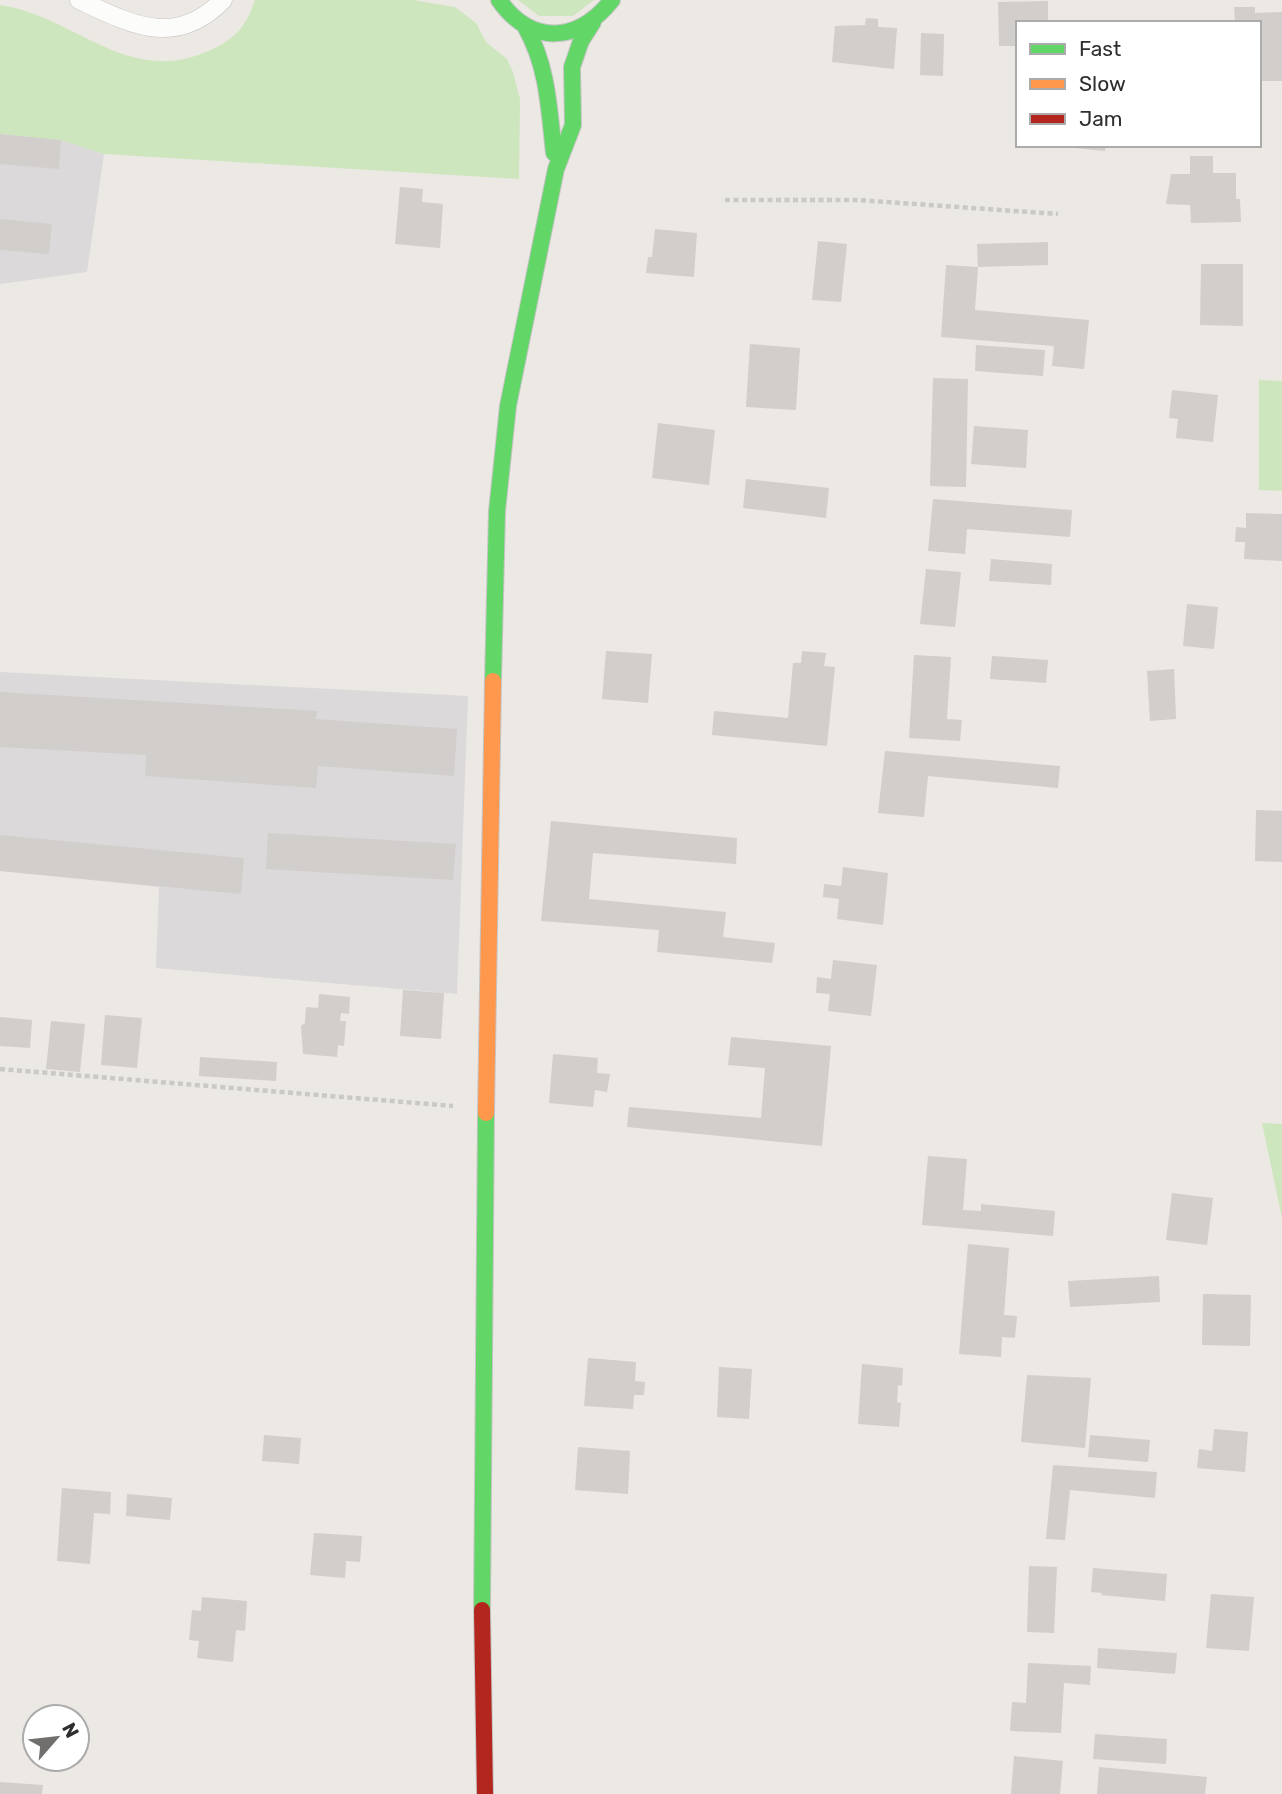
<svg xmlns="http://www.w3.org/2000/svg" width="1282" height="1794" font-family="Rubik,sans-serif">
<rect width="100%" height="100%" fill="#ece8e4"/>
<!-- industrial -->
<g fill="#dcd9db">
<path d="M 0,134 L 61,140 L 104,154 L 87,272 L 0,284 Z"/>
<path d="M 0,672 L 468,696 L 457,994 L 156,968 L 159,887 L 0,871 Z"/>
</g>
<!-- green -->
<g fill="#cee6be">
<path d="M 255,0 L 413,0 L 455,7 L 476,23 L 486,42 L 507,59 L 513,72 L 520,99 L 519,179 L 104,154 L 61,140 L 0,134 L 0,5 C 73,15 126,86 206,52 C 233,41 246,28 255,0 Z"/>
<path d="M 518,0 L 594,0 L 573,16 L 539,16 Z"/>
<path d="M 1259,380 L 1282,381 L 1282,491 L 1259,490 Z"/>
<path d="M 1262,1123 L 1282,1124 L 1282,1218 Z"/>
</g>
<!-- building -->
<g fill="#d1cecb">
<path d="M 1048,1 L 1048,23 L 1018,23 L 1018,46 L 999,46 L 998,2 Z"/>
<path d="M 1234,7 L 1255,7 L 1255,13 L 1282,12 L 1282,81 L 1259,81 L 1259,23 L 1235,23 Z"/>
<path d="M 866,18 L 878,19 L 878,27 L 897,28 L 894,69 L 832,62 L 835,26 L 865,25 Z"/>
<path d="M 921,33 L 944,34 L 943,76 L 920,75 Z"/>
<path d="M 0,134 L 61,140 L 59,169 L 0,164 Z"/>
<path d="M 1065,145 L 1106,145 L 1105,151 L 1064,147 Z"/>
<path d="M 1190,156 L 1213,156 L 1213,173 L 1236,173 L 1236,199 L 1240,199 L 1241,222 L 1191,223 L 1190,205 L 1166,204 L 1171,174 L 1190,174 Z"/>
<path d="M 400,187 L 423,189 L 422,202 L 443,204 L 440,248 L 395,244 Z"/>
<path d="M 0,219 L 52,224 L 49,254 L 0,250 Z"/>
<path d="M 655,229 L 697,233 L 694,277 L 646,273 L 648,257 L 652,257 Z"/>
<path d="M 818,241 L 847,244 L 841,302 L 812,300 Z"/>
<path d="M 1048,242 L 1048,265 L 978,267 L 977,244 Z"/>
<path d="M 1201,264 L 1243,264 L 1243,326 L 1200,325 Z"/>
<path d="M 946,265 L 978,267 L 975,310 L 1089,320 L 1084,369 L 1052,366 L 1054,346 L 941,337 Z"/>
<path d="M 750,344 L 800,348 L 796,410 L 746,407 Z"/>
<path d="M 976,345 L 1045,350 L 1043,376 L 975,371 Z"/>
<path d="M 933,378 L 968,379 L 966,487 L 930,486 Z"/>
<path d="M 1172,390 L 1218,395 L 1213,442 L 1176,438 L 1178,419 L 1169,418 Z"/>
<path d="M 658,423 L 715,430 L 709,485 L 652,478 Z"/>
<path d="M 974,426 L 1028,430 L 1026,468 L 971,464 Z"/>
<path d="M 746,479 L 829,488 L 826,518 L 743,508 Z"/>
<path d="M 933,499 L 1072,510 L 1070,537 L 967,529 L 965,554 L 928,551 Z"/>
<path d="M 1246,513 L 1282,514 L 1282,561 L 1244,559 L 1245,542 L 1235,542 L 1236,527 L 1246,528 Z"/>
<path d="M 991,559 L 1052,564 L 1051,585 L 989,581 Z"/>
<path d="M 926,569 L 961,572 L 955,627 L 920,624 Z"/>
<path d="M 1187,604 L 1218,607 L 1214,649 L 1183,646 Z"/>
<path d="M 606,651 L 652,654 L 648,703 L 602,699 Z"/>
<path d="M 802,651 L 826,653 L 824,666 L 835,667 L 827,746 L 712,735 L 714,711 L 788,718 L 793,663 L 801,663 Z"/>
<path d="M 914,655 L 951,657 L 947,719 L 962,720 L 960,741 L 909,738 Z"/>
<path d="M 992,656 L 1048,660 L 1046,683 L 990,679 Z"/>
<path d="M 1174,669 L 1176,719 L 1150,721 L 1147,671 Z"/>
<path d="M 0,692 L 318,711 L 315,719 L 457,729 L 454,776 L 318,766 L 316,788 L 145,776 L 146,755 L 0,747 Z"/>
<path d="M 885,751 L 1060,766 L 1058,788 L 928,776 L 924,817 L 878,813 Z"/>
<path d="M 1256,810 L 1282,811 L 1282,862 L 1255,861 Z"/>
<path d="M 551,821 L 737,838 L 736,864 L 593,853 L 589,899 L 726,912 L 723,937 L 775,943 L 772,963 L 657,952 L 659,930 L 541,921 Z"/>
<path d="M 268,833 L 456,844 L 453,880 L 266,869 Z"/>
<path d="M 0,835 L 244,858 L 241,894 L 0,871 Z"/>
<path d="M 843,867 L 888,873 L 883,925 L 837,919 L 839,899 L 823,897 L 824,884 L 841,886 Z"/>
<path d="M 833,960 L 877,965 L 871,1016 L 828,1011 L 830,994 L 816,993 L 817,977 L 831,979 Z"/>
<path d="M 403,990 L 444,993 L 441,1039 L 400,1036 Z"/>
<path d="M 319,994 L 350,997 L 349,1014 L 341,1013 L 340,1021 L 346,1021 L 344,1046 L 338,1045 L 337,1057 L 303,1054 L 301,1026 L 305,1023 L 306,1007 L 318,1008 Z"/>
<path d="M 105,1015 L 142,1018 L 137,1068 L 101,1065 Z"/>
<path d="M 0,1017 L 32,1020 L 30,1048 L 0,1046 Z"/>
<path d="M 51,1021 L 85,1024 L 80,1072 L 46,1069 Z"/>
<path d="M 731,1037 L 831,1046 L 822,1146 L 627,1127 L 629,1107 L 761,1118 L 765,1068 L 728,1065 Z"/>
<path d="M 553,1054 L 598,1058 L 597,1073 L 610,1074 L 607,1092 L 595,1090 L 593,1107 L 549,1103 Z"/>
<path d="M 200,1057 L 277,1062 L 276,1081 L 199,1076 Z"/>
<path d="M 928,1156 L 967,1159 L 963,1210 L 981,1211 L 981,1204 L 1055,1211 L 1053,1236 L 922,1225 Z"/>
<path d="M 1172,1193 L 1213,1198 L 1207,1245 L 1166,1240 Z"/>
<path d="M 968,1244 L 1009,1248 L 1004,1315 L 1017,1316 L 1015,1338 L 1002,1337 L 1001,1357 L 959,1354 Z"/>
<path d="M 1159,1276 L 1160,1302 L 1070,1307 L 1068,1281 Z"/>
<path d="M 1203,1294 L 1251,1295 L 1250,1346 L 1202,1345 Z"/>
<path d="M 588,1358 L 636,1362 L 635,1381 L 645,1382 L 644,1395 L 634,1395 L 633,1409 L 584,1406 Z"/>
<path d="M 862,1364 L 903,1368 L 902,1386 L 898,1385 L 897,1402 L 901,1403 L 899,1427 L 858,1424 Z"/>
<path d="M 719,1367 L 752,1369 L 749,1419 L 717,1417 Z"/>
<path d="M 1027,1375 L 1091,1378 L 1085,1448 L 1021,1442 Z"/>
<path d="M 1214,1429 L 1248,1432 L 1245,1472 L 1197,1468 L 1199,1449 L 1212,1451 Z"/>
<path d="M 264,1435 L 301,1438 L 299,1464 L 262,1461 Z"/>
<path d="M 1090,1435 L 1150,1440 L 1148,1462 L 1088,1457 Z"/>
<path d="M 578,1447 L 630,1451 L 628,1494 L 575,1490 Z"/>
<path d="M 1053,1465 L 1157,1472 L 1155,1498 L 1070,1490 L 1065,1540 L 1046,1539 Z"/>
<path d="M 62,1488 L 111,1492 L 110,1514 L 94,1513 L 90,1564 L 57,1561 Z"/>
<path d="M 127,1494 L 172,1498 L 170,1520 L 126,1516 Z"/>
<path d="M 314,1533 L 362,1536 L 360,1562 L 346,1561 L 345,1578 L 310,1575 Z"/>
<path d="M 1029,1566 L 1057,1567 L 1054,1633 L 1027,1632 Z"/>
<path d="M 1093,1568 L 1167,1574 L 1165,1601 L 1101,1595 L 1102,1593 L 1091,1592 Z"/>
<path d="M 1211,1594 L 1254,1597 L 1249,1651 L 1206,1648 Z"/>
<path d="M 202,1597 L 247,1601 L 245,1631 L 236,1630 L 233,1662 L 197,1658 L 199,1641 L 189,1640 L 192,1610 L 201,1611 Z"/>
<path d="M 1098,1648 L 1177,1653 L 1175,1674 L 1097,1668 Z"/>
<path d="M 1028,1663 L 1091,1666 L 1090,1685 L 1064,1683 L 1061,1733 L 1010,1731 L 1012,1702 L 1026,1703 Z"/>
<path d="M 1095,1734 L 1167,1739 L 1166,1764 L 1093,1759 Z"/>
<path d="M 1014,1756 L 1063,1761 L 1060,1794 L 1011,1794 Z"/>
<path d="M 1099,1767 L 1207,1777 L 1205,1794 L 1097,1794 Z"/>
<path d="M 0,1782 L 43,1785 L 42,1794 L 0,1794 Z"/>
</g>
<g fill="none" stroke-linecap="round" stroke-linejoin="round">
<defs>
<path id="lane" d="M 79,0 C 131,24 175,49 223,0"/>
<g id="fast">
<path d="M 499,0 C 531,46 578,43 612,0"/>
<path d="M 526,28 C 548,67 549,110 554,153"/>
<path d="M 493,681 L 497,511 L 508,406 L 556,169 L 573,125 L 572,67 L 581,41 L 593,22"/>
<path d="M 482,1610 L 486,1113"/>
</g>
<path id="slow" d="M 486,1113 L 493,681"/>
<path id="jam" d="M 482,1610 L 485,1794"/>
</defs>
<!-- lane casing -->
<use href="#lane" stroke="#c5c4c5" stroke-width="19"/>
<!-- fast casing -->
<use href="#fast" stroke="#c5c4c5" stroke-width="18"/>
<!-- slow casing -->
<use href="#slow" stroke="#c5c4c5" stroke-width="18"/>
<!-- jam casing -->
<use href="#jam" stroke="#c5c4c5" stroke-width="18"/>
<!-- path -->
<g stroke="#c9c9c8" stroke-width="4.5" stroke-dasharray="5 3.5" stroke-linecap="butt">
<path d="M 725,200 L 858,200 L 1058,214"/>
<path d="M 0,1069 L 453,1106"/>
</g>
<!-- lane -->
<use href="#lane" stroke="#fcfcfb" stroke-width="18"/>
<!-- fast -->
<use href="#fast" stroke="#63d668" stroke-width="16"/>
<!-- slow -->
<use href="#slow" stroke="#ff974d" stroke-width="16"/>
<!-- jam -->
<use href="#jam" stroke="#b3261e" stroke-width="16"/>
</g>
<!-- legend -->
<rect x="1016" y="21" width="245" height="126" fill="#ffffff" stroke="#ababab" stroke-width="2"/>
<rect x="1030" y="44" width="35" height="10" fill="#63d668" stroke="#ababab" stroke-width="2"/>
<text x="1079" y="56" font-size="21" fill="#2e2e2e">Fast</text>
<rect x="1030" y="79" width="35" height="10" fill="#ff974d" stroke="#ababab" stroke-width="2"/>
<text x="1079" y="91" font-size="21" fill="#2e2e2e">Slow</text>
<rect x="1030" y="114" width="35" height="10" fill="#b3261e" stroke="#ababab" stroke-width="2"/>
<text x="1079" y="126" font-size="21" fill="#2e2e2e">Jam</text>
<!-- north arrow -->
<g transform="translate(56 1738) rotate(62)"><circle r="33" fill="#ffffff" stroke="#ababab" stroke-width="2"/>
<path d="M0-5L12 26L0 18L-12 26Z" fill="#706f6e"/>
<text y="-10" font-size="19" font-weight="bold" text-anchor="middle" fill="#2e2e2e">N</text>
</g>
</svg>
